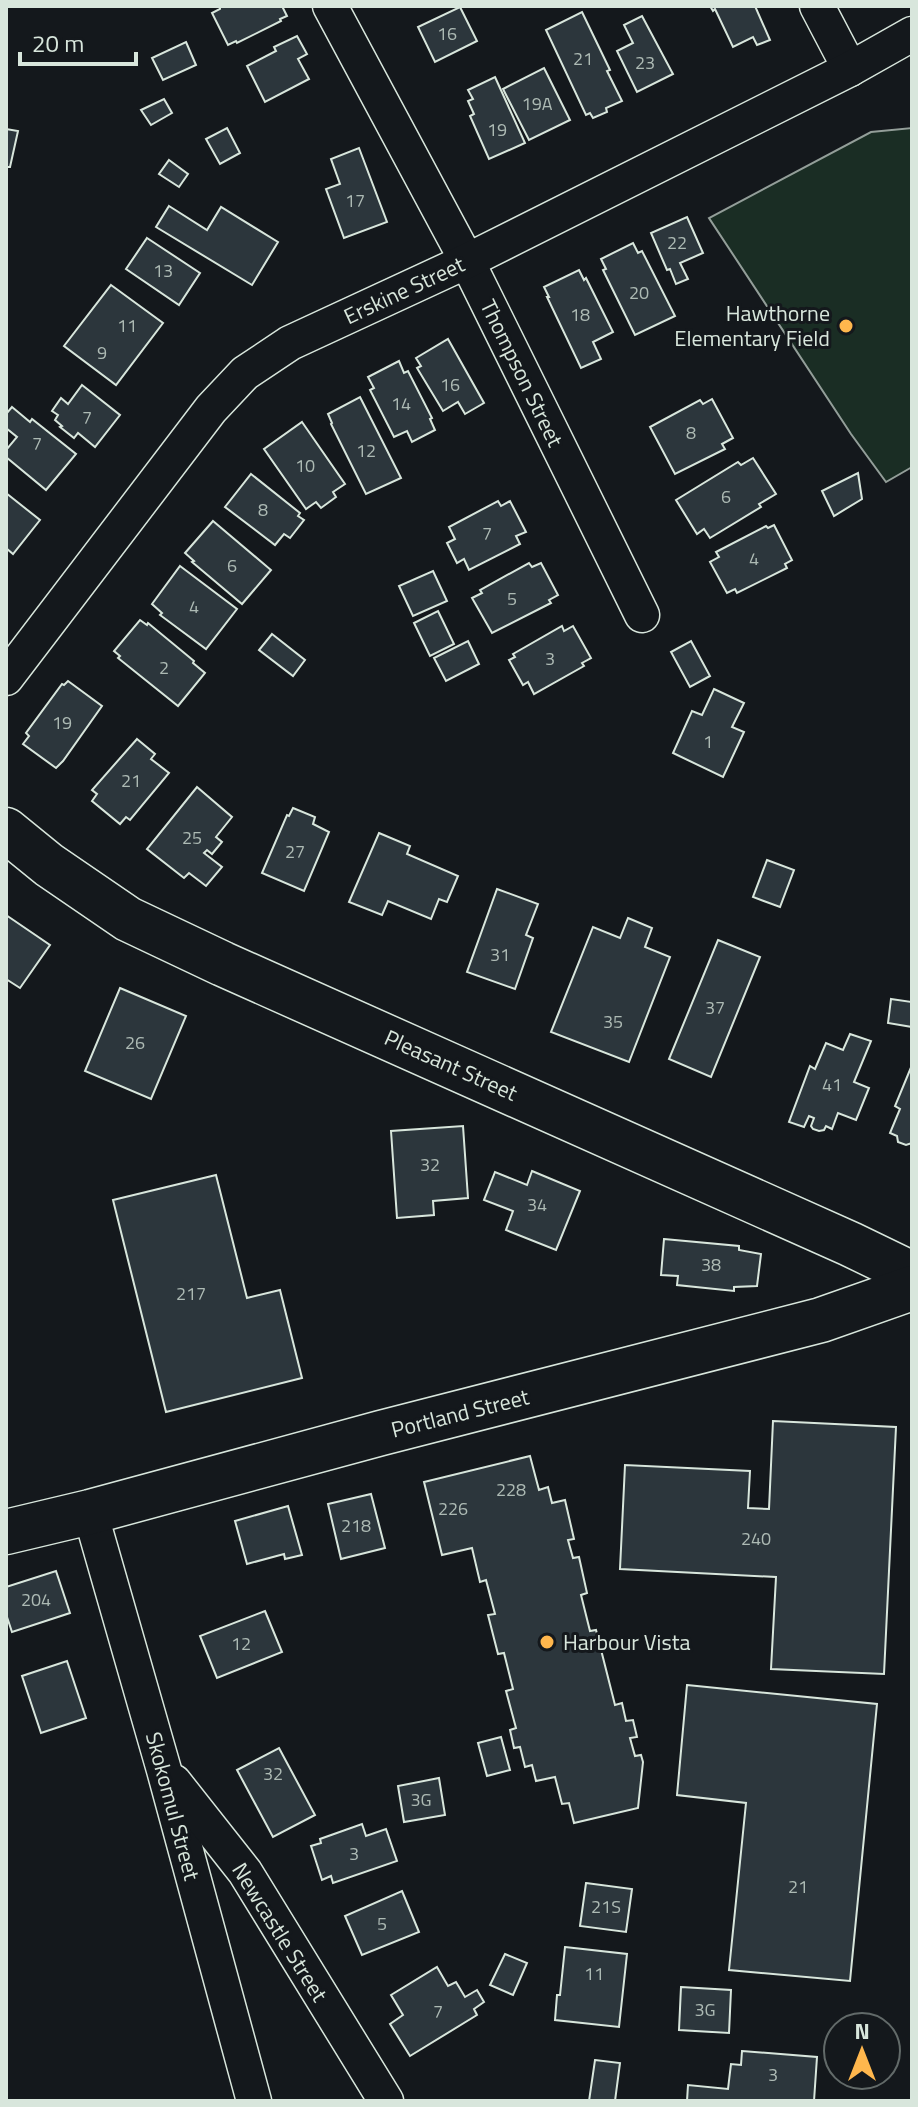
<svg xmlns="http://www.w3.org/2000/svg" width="918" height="2107" font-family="'Titillium Web',sans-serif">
<rect width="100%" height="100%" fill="#14181c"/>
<!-- green -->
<path fill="#1a2d24" stroke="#939e99" stroke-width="2" d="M 912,128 L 912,467 L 886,482 L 851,434 L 709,218 L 871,132 Z"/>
<!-- building -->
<g fill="#2c363c" stroke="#d8e6dc" stroke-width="2">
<path d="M 282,6 L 287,16 L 280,19 L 281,21 L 237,43 L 236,41 L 228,45 L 212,13 L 220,9 L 220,6 Z"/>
<path d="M 710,6 L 755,6 L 770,40 L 757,45 L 753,37 L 733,47 L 715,9 L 713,11 Z"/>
<path d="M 460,7 L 477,41 L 435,62 L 418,27 Z"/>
<path d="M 582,12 L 610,70 L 607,71 L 622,101 L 606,108 L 607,112 L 593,118 L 590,113 L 586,115 L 546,30 Z"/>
<path d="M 642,16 L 673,74 L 637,92 L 617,51 L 633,43 L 624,25 Z"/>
<path d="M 297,36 L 307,54 L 298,59 L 309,79 L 265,102 L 247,66 L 276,51 L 274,47 Z"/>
<path d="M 186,42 L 196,65 L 163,80 L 152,58 Z"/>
<path d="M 544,68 L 570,120 L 529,140 L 503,89 Z"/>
<path d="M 495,77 L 525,143 L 489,159 L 470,116 L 474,114 L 468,101 L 473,99 L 468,90 Z"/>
<path d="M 164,99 L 172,113 L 151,125 L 141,110 Z"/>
<path d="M 227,128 L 240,153 L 220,164 L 206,139 Z"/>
<path d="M 6,129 L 18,131 L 10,167 L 7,167 L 6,175 Z"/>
<path d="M 359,148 L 387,222 L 344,238 L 326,189 L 340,184 L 331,159 Z"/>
<path d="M 169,160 L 188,174 L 179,187 L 159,174 Z"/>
<path d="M 169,206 L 207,230 L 221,207 L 278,242 L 252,285 L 156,227 Z"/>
<path d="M 687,217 L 703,253 L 680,263 L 688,279 L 676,284 L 670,269 L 667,270 L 651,233 Z"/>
<path d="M 147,238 L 200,273 L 179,305 L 126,269 Z"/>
<path d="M 633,243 L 638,253 L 642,251 L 675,316 L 635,335 L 603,270 L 606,269 L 601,259 Z"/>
<path d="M 579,270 L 584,280 L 586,278 L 613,332 L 593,342 L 601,359 L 581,368 L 547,297 L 549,297 L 544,287 Z"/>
<path d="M 111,285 L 163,323 L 116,385 L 64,346 Z"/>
<path d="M 448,339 L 484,403 L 465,414 L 458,402 L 443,411 L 417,368 L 421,366 L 416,358 Z"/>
<path d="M 399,361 L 404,373 L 408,371 L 432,418 L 430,419 L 435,430 L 412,442 L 407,431 L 394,437 L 370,390 L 374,388 L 368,377 Z"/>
<path d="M 82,385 L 120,415 L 95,447 L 78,433 L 74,438 L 60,427 L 62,426 L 55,420 L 58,415 L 52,411 L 61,398 L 68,404 Z"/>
<path d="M 360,397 L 401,478 L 366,494 L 331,424 L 332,423 L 328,414 Z"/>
<path d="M 712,399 L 733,438 L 722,444 L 725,449 L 675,474 L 650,427 L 700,400 L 703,404 Z"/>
<path d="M 12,407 L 30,422 L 32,419 L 76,454 L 46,490 L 6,457 L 6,450 L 17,437 L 6,428 L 6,414 Z"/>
<path d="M 302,422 L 345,484 L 333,492 L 336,497 L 321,508 L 316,502 L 306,509 L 264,449 Z"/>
<path d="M 753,458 L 776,494 L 759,504 L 761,507 L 710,538 L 704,529 L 697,534 L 676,500 L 738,462 L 741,465 Z"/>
<path d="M 858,473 L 862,499 L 834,516 L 822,491 Z"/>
<path d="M 251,474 L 300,513 L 298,516 L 304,520 L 290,538 L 284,534 L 275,545 L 225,507 Z"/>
<path d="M 6,493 L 40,520 L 13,554 L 6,548 Z"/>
<path d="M 498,501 L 501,506 L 510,501 L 526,532 L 516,536 L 520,544 L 469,570 L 464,559 L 457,563 L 447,543 L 455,539 L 449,527 Z"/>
<path d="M 213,521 L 271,570 L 242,604 L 192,562 L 194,561 L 185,553 Z"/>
<path d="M 774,525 L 792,560 L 785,564 L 787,568 L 737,593 L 735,589 L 727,593 L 710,562 L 719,557 L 716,552 L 766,526 L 768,528 Z"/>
<path d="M 529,563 L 532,567 L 541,563 L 558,595 L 549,600 L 551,603 L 492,633 L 472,598 L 482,593 L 480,590 Z"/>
<path d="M 180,566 L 237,609 L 206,649 L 160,615 L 162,613 L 152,604 Z"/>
<path d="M 433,571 L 447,601 L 413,616 L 399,586 Z"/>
<path d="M 438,611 L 454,644 L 430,656 L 414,623 Z"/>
<path d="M 140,620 L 147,625 L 148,623 L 194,661 L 193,663 L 205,673 L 178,706 L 118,658 L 120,656 L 114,651 Z"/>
<path d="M 562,626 L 564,631 L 573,626 L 591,658 L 582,663 L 584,666 L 534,694 L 528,682 L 523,685 L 509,660 L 515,657 L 513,654 Z"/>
<path d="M 272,634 L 305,660 L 293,676 L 259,650 Z"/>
<path d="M 468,641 L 479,664 L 446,681 L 434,658 Z"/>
<path d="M 691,641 L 710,676 L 690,687 L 671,652 Z"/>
<path d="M 68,681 L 102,706 L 63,761 L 56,768 L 23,744 L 29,736 L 26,733 L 62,684 L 64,685 Z"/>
<path d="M 714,689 L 744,703 L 732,727 L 744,732 L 723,777 L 673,753 L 692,711 L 702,715 Z"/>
<path d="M 137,739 L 155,754 L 151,759 L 169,773 L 130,820 L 126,817 L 120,824 L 92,801 L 97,794 L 92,790 Z"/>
<path d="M 197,787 L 232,817 L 216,837 L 222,842 L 212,854 L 207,850 L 204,853 L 222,867 L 206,886 L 189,873 L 184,878 L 147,849 Z"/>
<path d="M 293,808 L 315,817 L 313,824 L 329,832 L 304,891 L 262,873 L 287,815 L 289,816 Z"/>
<path d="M 379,833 L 410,846 L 407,854 L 458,876 L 447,902 L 439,899 L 431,919 L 388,901 L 382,915 L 349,902 Z"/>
<path d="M 767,860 L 794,870 L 780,907 L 753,897 Z"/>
<path d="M 497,889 L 538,904 L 526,935 L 533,938 L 515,989 L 467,972 Z"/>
<path d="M 6,915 L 50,945 L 20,988 L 6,979 Z"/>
<path d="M 628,918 L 652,928 L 645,947 L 670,957 L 629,1062 L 551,1032 L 593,927 L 620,938 Z"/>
<path d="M 718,940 L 760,957 L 711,1077 L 669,1059 Z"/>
<path d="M 120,988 L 186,1016 L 151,1099 L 85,1071 Z"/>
<path d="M 891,999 L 912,1002 L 912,1027 L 888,1023 Z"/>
<path d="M 850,1034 L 871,1041 L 854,1082 L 869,1088 L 856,1120 L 838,1113 L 832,1129 L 826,1126 L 824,1130 L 819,1131 L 813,1129 L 811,1126 L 814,1118 L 809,1116 L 804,1127 L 789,1122 L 810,1066 L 815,1069 L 826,1043 L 843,1050 Z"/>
<path d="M 912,1065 L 912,1143 L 906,1145 L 898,1142 L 897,1136 L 890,1133 L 900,1109 L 895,1106 Z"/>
<path d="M 463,1126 L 468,1198 L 433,1201 L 434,1215 L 397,1218 L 391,1131 Z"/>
<path d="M 532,1171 L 580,1191 L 556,1250 L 506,1230 L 513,1211 L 484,1200 L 495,1172 L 527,1185 Z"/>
<path d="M 216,1175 L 247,1298 L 280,1290 L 302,1378 L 166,1412 L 113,1200 Z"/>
<path d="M 664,1239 L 739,1246 L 739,1250 L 761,1254 L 757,1286 L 734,1287 L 734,1291 L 677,1285 L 678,1276 L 661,1275 Z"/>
<path d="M 773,1421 L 896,1427 L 884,1674 L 771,1669 L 776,1577 L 620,1569 L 625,1465 L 750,1471 L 748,1508 L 769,1509 Z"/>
<path d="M 530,1456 L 539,1490 L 548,1487 L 552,1503 L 565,1500 L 574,1539 L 568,1540 L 573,1558 L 579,1557 L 587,1593 L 581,1595 L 590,1631 L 596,1630 L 615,1705 L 622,1703 L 626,1721 L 633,1720 L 637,1737 L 630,1738 L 635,1756 L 641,1755 L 643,1762 L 638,1808 L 574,1823 L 569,1803 L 562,1804 L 555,1777 L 536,1781 L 532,1765 L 525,1767 L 520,1747 L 514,1748 L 510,1730 L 516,1728 L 506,1691 L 513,1689 L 504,1653 L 498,1654 L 488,1615 L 495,1614 L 486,1580 L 480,1582 L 472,1548 L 442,1555 L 424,1482 Z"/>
<path d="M 371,1494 L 385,1548 L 341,1559 L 328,1504 Z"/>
<path d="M 288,1506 L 302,1555 L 285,1559 L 284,1554 L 247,1564 L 235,1521 Z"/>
<path d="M 56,1571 L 70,1613 L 12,1632 L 6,1614 L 6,1587 Z"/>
<path d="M 265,1611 L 282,1652 L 217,1678 L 200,1636 Z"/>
<path d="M 67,1661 L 86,1718 L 41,1733 L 22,1676 Z"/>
<path d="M 687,1685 L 877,1704 L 850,1981 L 729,1970 L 746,1803 L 677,1795 Z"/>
<path d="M 501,1737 L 510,1770 L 487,1776 L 478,1743 Z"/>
<path d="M 279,1748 L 315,1815 L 273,1837 L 237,1770 Z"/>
<path d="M 439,1778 L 445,1815 L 404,1822 L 398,1786 Z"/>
<path d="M 362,1824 L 366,1836 L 386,1829 L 397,1861 L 333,1883 L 331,1876 L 322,1880 L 311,1846 L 321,1843 L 320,1839 Z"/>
<path d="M 586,1883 L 632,1889 L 626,1932 L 580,1926 Z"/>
<path d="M 402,1891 L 419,1932 L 362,1955 L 345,1916 Z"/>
<path d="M 565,1947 L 627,1954 L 619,2027 L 555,2020 L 557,1995 L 560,1995 Z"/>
<path d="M 505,1954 L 527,1963 L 513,1995 L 490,1985 Z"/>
<path d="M 437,1967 L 448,1986 L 456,1982 L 465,1997 L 477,1990 L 484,2002 L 474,2009 L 477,2015 L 410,2056 L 390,2024 L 403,2015 L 391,1995 Z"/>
<path d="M 681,1987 L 731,1990 L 729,2033 L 679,2030 Z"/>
<path d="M 742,2051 L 817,2057 L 814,2101 L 687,2101 L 688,2085 L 728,2089 L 731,2064 L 741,2065 Z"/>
<path d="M 595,2060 L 620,2063 L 615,2101 L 589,2101 Z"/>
</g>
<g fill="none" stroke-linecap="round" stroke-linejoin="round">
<defs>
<g id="street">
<path d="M 330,6 L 467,261 L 642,615"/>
<path d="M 817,6 L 850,69"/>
<path d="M 6,678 L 211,409 L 245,373 L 290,343 L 467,261 L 850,69 L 912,34"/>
<path d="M 90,1512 L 164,1770 L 254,2101"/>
<path d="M 174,1782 L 245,1872 L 386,2101"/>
</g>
<g id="secondary">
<path d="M 6,830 L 49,865 L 128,919 L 223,964 L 850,1244 L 912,1274"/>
<path d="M 6,1532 L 90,1512 L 381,1433 L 821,1320 L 912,1288"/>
</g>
</defs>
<!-- street casing -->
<use href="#street" stroke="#d8e6dc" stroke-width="37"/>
<!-- secondary casing -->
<use href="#secondary" stroke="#d8e6dc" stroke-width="47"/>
<!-- street -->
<use href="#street" stroke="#14181c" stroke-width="34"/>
<!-- secondary -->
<use href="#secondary" stroke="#14181c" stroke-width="44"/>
</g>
<!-- markers -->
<g fill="#ffb74d" stroke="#14181c" stroke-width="3">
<circle cx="846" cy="326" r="8"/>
<circle cx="547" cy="1642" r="8"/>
</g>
<g text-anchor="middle" stroke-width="6" stroke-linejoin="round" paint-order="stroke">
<!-- number labels -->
<g font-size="18" fill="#adbab4">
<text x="447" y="40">16</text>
<text x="583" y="65">21</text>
<text x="645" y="69">23</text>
<text x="537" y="110">19A</text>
<text x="497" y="136">19</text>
<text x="355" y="207">17</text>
<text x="677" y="249">22</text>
<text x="163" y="277">13</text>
<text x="639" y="299">20</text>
<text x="580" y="321">18</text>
<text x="127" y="332">11</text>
<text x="102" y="359">9</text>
<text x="450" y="391">16</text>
<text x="401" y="410">14</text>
<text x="87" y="424">7</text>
<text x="691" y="439">8</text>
<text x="37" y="450">7</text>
<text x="366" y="457">12</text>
<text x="305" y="472">10</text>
<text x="726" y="503">6</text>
<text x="263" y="516">8</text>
<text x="487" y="540">7</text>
<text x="754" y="565">4</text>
<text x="232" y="572">6</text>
<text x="512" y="605">5</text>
<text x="194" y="613">4</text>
<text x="550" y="665">3</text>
<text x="164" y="674">2</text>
<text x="62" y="729">19</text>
<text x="708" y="748">1</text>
<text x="131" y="787">21</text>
<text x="192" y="844">25</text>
<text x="295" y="858">27</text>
<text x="500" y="961">31</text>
<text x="715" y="1014">37</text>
<text x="613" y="1028">35</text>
<text x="135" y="1049">26</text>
<text x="832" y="1091">41</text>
<text x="430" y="1171">32</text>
<text x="537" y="1211">34</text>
<text x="711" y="1271">38</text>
<text x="191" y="1300">217</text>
<text x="511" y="1496">228</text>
<text x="453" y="1515">226</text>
<text x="356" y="1532">218</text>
<text x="756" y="1545">240</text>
<text x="36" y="1606">204</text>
<text x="241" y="1650">12</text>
<text x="273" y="1780">32</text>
<text x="421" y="1806">3G</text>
<text x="354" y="1860">3</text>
<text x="798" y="1893">21</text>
<text x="606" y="1913">21S</text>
<text x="382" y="1930">5</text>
<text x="594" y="1980">11</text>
<text x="705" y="2016">3G</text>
<text x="438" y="2018">7</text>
<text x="773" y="2081">3</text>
</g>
<!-- street labels -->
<g font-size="22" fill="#d8e6dc" stroke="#14181c">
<text transform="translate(404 290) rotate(-25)" y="8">Erskine Street</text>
<text transform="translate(522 373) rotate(64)" y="8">Thompson Street</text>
<text transform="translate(451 1065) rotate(24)" y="8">Pleasant Street</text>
<text transform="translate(460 1413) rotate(-14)" y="8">Portland Street</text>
<text transform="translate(173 1806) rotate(75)" y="8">Skokomul Street</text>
<text transform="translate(280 1932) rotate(58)" y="8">Newcastle Street</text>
</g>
<!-- poi labels -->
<g font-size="22" fill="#d8e6dc" stroke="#14181c" text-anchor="end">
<text x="830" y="321">Hawthorne<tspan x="830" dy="25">Elementary Field</tspan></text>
<text x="563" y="1650" text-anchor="start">Harbour Vista</text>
</g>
</g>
<!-- border -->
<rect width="918" height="2107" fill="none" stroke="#d8e6dc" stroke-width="16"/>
<!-- north arrow -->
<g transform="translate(862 2051)"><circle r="38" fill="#14181c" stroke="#626a69" stroke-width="2"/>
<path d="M0-6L14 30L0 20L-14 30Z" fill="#ffb74d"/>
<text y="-12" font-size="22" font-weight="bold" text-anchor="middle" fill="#d8e6dc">N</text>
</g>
<!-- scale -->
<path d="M20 52v12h116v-12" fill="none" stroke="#d8e6dc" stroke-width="4"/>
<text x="32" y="52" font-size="24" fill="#d8e6dc" stroke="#14181c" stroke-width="6" paint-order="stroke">20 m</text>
</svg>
